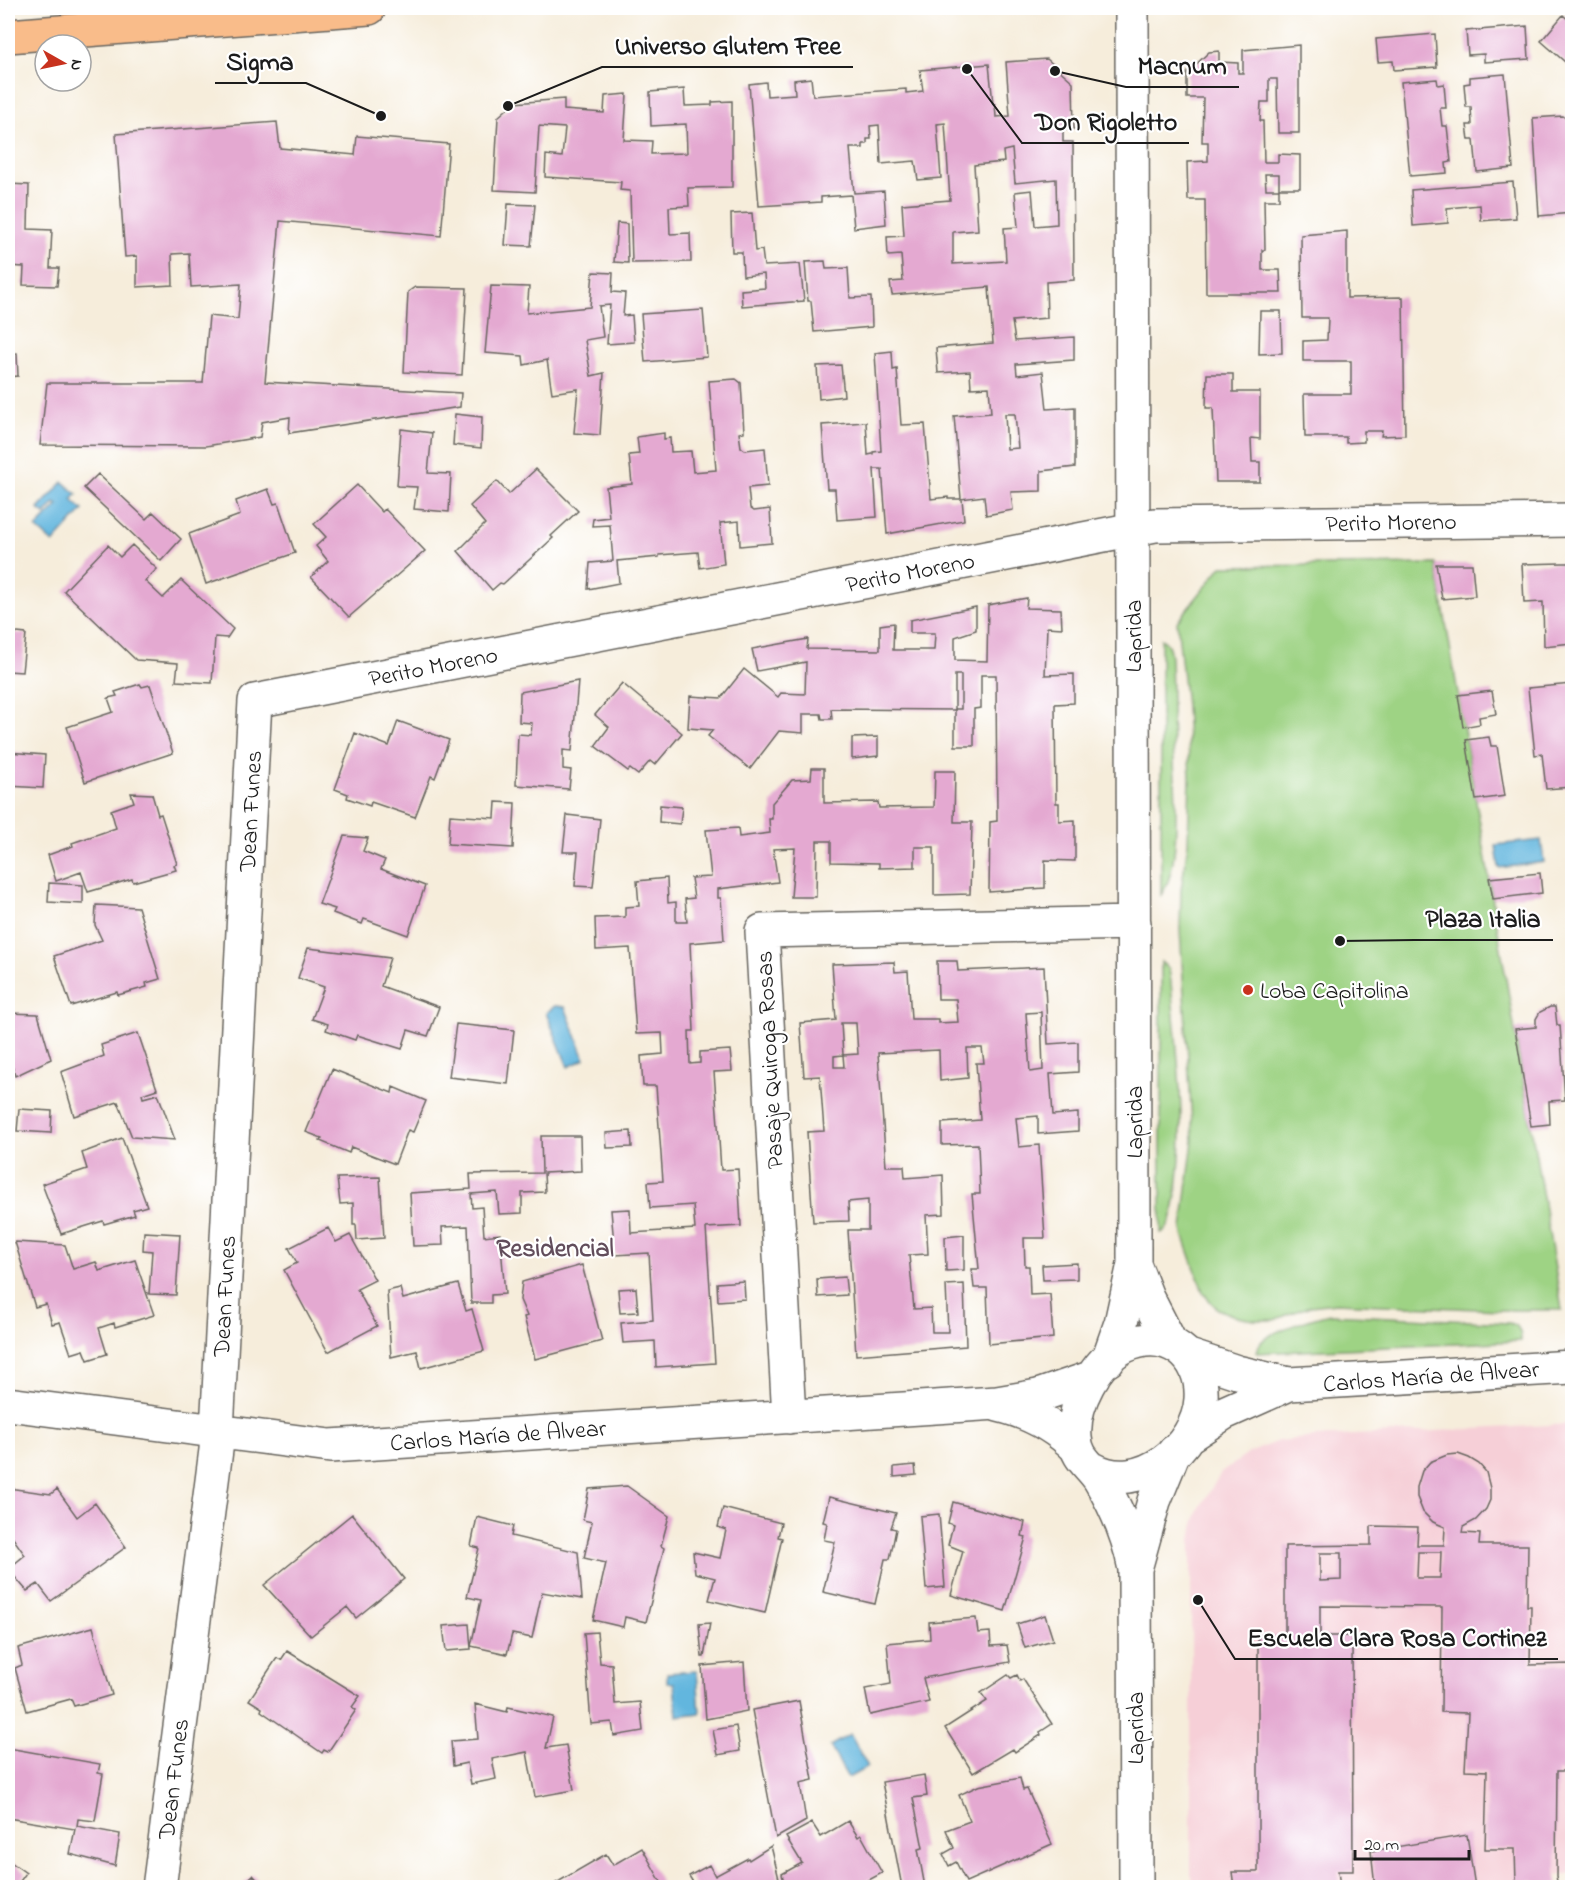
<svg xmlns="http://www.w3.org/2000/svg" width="1580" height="1895" font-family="'Indie Flower',sans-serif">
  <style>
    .built { fill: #f6cfd7 }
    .green { fill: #9ed384; stroke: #5d7850; stroke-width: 1.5 }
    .water { fill: #62b6de; stroke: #3f697d; stroke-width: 1.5 }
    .building { fill: #e4a9d1; fill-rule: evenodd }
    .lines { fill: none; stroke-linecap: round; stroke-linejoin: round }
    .minor-casing { stroke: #68655f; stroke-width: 36 }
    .major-casing { stroke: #68655f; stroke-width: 36 }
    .minor { stroke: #fff; stroke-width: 33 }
    .major { stroke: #f9bc8a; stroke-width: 33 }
    .poi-dot { fill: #c8321e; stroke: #fff; stroke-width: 2 }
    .labels { text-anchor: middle; stroke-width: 4.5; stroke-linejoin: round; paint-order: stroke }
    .street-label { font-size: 24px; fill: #1c1c1c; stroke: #fff }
    .poi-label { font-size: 24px; fill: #1c1c1c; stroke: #fff; text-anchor: start }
    .neighbourhood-label { font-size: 26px; font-weight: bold; fill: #624d5b; stroke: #fff }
    .leader { fill: none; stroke: #1c1c1c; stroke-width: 2 }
    .callout-dot { fill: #1c1c1c; stroke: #fff; stroke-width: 2 }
    .callout-label { font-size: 26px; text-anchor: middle; font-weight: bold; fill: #1c1c1c; stroke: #fff; stroke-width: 4.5; stroke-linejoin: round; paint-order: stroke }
  </style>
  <rect width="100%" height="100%" fill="#fff"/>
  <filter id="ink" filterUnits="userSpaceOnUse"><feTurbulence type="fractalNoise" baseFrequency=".0167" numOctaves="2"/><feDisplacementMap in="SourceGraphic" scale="12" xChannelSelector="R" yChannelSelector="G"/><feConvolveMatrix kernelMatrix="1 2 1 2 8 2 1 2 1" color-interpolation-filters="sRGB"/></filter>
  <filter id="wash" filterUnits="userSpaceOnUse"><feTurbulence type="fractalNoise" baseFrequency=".008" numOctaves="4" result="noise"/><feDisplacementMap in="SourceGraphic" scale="24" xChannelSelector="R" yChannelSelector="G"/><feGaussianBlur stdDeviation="1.35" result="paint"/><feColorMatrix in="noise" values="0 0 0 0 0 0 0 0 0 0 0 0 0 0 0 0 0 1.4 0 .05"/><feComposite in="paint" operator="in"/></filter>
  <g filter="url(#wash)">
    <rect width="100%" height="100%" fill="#f6eddb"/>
    <path class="built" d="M1572 1424V1873L1496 1888H1191V1540L1194 1524 1199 1509 1221 1473 1249 1453 1278 1441 1316 1437Z"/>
    <path class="green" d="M1436 564 1562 1310H1501L1336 1303 1310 1306 1274 1320H1254L1237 1317 1218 1309 1208 1299 1203 1292 1184 1237 1182 1229 1193 1140 1180 930 1181 890 1188 843 1190 777 1186 706 1177 622 1222 566Z
      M1161 639C1169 643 1170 649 1171 658 1172 687 1172 716 1173 745 1175 782 1183 866 1161 895Z
      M1161 962 1169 969 1171 982C1177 1055 1188 1128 1175 1200 1173 1211 1172 1228 1161 1233Z
      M1330 1314 1509 1323C1519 1326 1521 1330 1521 1341L1257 1353C1258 1350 1258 1346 1260 1344 1266 1332 1317 1317 1330 1314Z"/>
    <path class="water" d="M63 482 77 494 72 500 83 510 53 543 36 528 58 505 55 503 45 514 38 509Z
      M1541 840 1544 862 1499 868 1496 845Z
      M555 1006 565 1007 585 1059 568 1067 546 1013Z
      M697 1671 700 1713 677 1716 674 1683H667V1673Z
      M850 1734 868 1767 848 1778 830 1746Z"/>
    <g id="blocks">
      <path class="building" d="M1563 15 1572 23V68L1541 41Z
        M1527 26 1529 59 1484 62V54L1468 55 1466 31Z
        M1435 34 1437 67 1394 70 1393 61 1378 62 1376 39Z
        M1299 45V133H1278L1277 79H1269V102H1261L1260 121H1263L1264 162H1278V154L1300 155V188H1279V174H1265L1266 189H1279V200H1264L1265 250H1262V270H1280L1281 293H1206L1205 200H1188L1187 162 1208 161V142H1202L1203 98H1187V73L1209 52 1219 51V62L1238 63V73H1243V50Z
        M1047 59 1073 82 1074 129H1063V142H1073L1074 280 1046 282 1047 318 1012 321 1015 341 1074 337V360L1016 364 1017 375 1043 372 1047 409 1075 407V467L1041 471V491L1011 492 1013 510 986 515 984 496 961 499 954 416 991 413 989 387 971 388 970 371 938 373 936 348 993 343 989 287 892 295 890 282 903 281 901 255 888 256 887 237 904 236 902 204 950 200 945 123 937 124 941 178 918 180 915 161 881 164 879 125 870 126 871 139H867V144H863V148H850L854 193 884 191 886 224 854 228 851 195 821 197V202L759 206 749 84 766 82 767 96 795 94 794 80 811 78 813 96 906 89V93L923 91 920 70 989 64 993 104H995L996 117 1010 116 1006 62ZM1012 149 1015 183 1056 179 1057 224 1035 226 1032 190 1015 192 1018 227 1004 228 1006 261 953 264V232L978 230 974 165 1004 162 1003 151ZM1005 414H1015L1018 448 1007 449Z
        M1505 74 1513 168 1477 172 1474 140H1469L1467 125H1472L1471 107H1466L1464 84 1470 83V77Z
        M1437 79 1438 85 1444 84 1446 108H1440L1442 126H1447L1451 162 1446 163 1447 173 1410 176 1401 82Z
        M684 89 685 106 712 105V102L732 101V187L688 188 689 206 669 207 670 234 690 233 691 262 632 263 630 191 620 190 621 182 545 177 546 155 562 157 565 128 539 126 535 192 494 190 498 117 514 103 564 99V110L604 113 605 96 627 94 624 140 652 141 651 154 687 153 686 124 651 126 650 92Z
        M1563 116 1572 124V213L1539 216 1533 118Z
        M277 122 280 148 355 155 357 136 449 144 441 236 280 221 265 382 461 393 460 407 289 433 290 417 262 422 260 437 206 446 40 445 47 383H203L209 316 238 319 241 284 191 287 189 253 172 254 173 285 137 287V256L125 257 116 134Z
        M1513 182 1516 218 1481 221 1480 205 1447 208 1448 223 1413 226 1411 190Z
        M8 184 29 185 28 229 52 230 50 268H59L57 286 23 285 24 267 8 266Z
        M508 204 535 205 531 246 505 245Z
        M752 213 755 251 762 250 764 266 800 264 804 301 742 306 741 290 765 288 764 274 743 276 742 252H732L731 214Z
        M617 223 627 224 628 263 614 262Z
        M1347 231V298L1403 297 1405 435 1381 436 1382 431H1364V442L1346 443V437H1305L1304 394H1351V361H1303V341L1327 340 1328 318H1302L1301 235Z
        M825 261 826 269 848 268 850 298 871 297 872 327 814 332 811 301H808L805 262Z
        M593 272 613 273 612 292 625 293 623 316 632 315 634 342 607 344 610 305 599 306 603 337 585 340 591 376 604 373 600 435 574 433 578 389 552 393 547 360 524 365 523 356 485 353 491 286 529 287 527 313 590 307Z
        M415 287 467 288 462 375 404 372 408 292Z
        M703 310 707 357 645 362 641 314Z
        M1260 311H1281L1282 353 1259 354Z
        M892 351 893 370 897 369 901 425 925 424 931 499 948 497V499H962L964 520 887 534 882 469H874L877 517 837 520 835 489H827L822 425 866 422 868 455 873 454V452L881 451 875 353Z
        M17 353 18 376 8 377V354Z
        M841 365 844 396 819 399 817 366Z
        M1207 374H1233V392H1260V439L1251 438 1252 462H1260V482H1216L1213 408H1206Z
        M736 379 741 383 744 432 739 433 741 447 745 450 765 448 768 486 748 488 750 508 754 511 770 509 772 543 740 546 739 521 720 523 724 564 700 568 698 552 659 555V557L617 561 619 583 588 589 590 563 613 561 610 525 592 526 593 519 609 517 606 487 632 484 629 455 639 454 637 437 664 433V439L670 438 671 452 691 451 693 472 716 470 709 381Z
        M455 414 482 417 481 448 453 445Z
        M401 429 432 433 428 473 451 474 449 512 414 509 417 487 397 486Z
        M536 469 578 511 551 536 553 538 503 584 500 583 492 590 458 551 485 524 470 506 497 481 509 494Z
        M98 474 146 519 153 512 181 539 161 561 84 488Z
        M357 485 382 512 385 509 425 551 349 617 311 577 328 561 316 546 326 537 314 524Z
        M268 489 274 504 278 503 295 553 206 584 189 534 240 515 236 501Z
        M108 545 120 557 132 545 157 569 145 581 163 598 181 580 233 629 227 638 215 637 212 683 176 681 178 663 136 660 64 591Z
        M1562 563H1572V643L1544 646 1543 602 1524 603 1522 564Z
        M1436 564H1472L1475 596 1442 599Z
        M1027 598 1026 608 1061 609 1062 628 1047 627 1045 675 1074 674V703L1055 704 1056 803H1059V821L1075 820V861L1045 860V888L989 892 990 822 997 821 996 675H981V708L974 709V746H955V710L831 709 832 719H822L821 714H803V733L779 731 750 769 708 736 713 730 688 728 690 696 721 698 744 669 778 697 781 693 805 694 806 662 757 671 752 649 808 639 807 649 880 650V625L894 623 893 650H934L935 633H910V620L976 607V630L955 637V660L987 661 988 605ZM955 675H961V709H955Z
        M8 632 26 634 22 672 8 671Z
        M578 681 572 751 563 750V769L571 770 569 789 516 785 518 734 531 735 532 723 519 722 520 692Z
        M622 683 682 733 655 765 650 761 638 775 630 769 628 771 595 746 609 727 595 715Z
        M140 684 142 687 150 685 173 753 85 782 67 727 113 712 108 698 117 696 115 692Z
        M1572 684V787L1546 789 1542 754 1535 755 1528 688Z
        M1492 691 1496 714 1479 717 1480 724 1463 727 1458 695Z
        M398 721 449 740 435 778 431 776 415 817 371 802 370 806 347 798 348 794 335 789 355 733 389 746Z
        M878 737V756L852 759V738Z
        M1489 737 1491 746H1497L1505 796 1476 800 1466 740Z
        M8 752 45 755 43 788 8 786Z
        M812 768H824V803L878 802 879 808 934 807 935 771H955L954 822H972L970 894 934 895V847H915V867L879 868V863L831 862V841H817L816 897H791L795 848 773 849 778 882 718 889V898H721L724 940 690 943 694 1031H689L690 1064 700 1063V1052L730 1050 732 1071 714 1072 718 1125 721 1170 738 1169 741 1226 706 1228 715 1363 656 1367 655 1341 623 1343 621 1323 653 1320 649 1253 615 1255 611 1210 630 1209 631 1233 695 1229 693 1205 650 1208 648 1182 663 1181 656 1086H643L641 1056 663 1054 662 1033 636 1034 630 948 596 950 595 918 625 917V907L639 906 637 881 667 878 668 903 676 902V922H687L685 899 694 898 691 878 711 877 706 830 738 828 739 837 770 833 769 819H772V803L792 780 811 779Z
        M131 793 152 794 158 815 161 814 177 864 174 865 176 870 133 882 132 879 88 892 81 872 56 881 48 855 73 846 72 843 116 828 111 810 134 802Z
        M496 802 515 803 513 848 448 844 450 815 495 818Z
        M660 805 682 807 680 824 659 822Z
        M567 815 600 819 593 887 575 886 578 852H563Z
        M344 836 368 838 363 851 385 860 381 869 425 886 408 935 364 919 362 924 333 913 335 909 319 904Z
        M1540 873 1542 893 1493 899 1489 878Z
        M49 883 83 885V904L48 902Z
        M96 905 138 907 160 979 146 983 147 987 118 995 117 992 71 1006 54 956 102 940 95 925Z
        M308 948 390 958 381 986 439 1007 428 1036 408 1030 402 1049 357 1035 355 1040 326 1030 328 1024 312 1019 324 987 298 978Z
        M937 961H957L958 971 1044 967 1048 1044 1078 1042V1072L1050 1074 1053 1115 1078 1113V1131L1038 1134V1116L1016 1118 1019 1147 1039 1145 1045 1238H1024L1025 1266H1029L1030 1295 1050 1294 1053 1338 989 1344 987 1288H974L972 1269H979L972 1194H980L978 1144 942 1145V1123L980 1120 976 1063H984L982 1048H967L968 1078 940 1081 939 1050 878 1053 886 1166H904L905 1178 943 1175 944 1214 926 1215 928 1254 909 1255 914 1309 931 1308 932 1332H948L946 1285 964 1284 966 1346 856 1355 848 1230H868V1200L848 1202 849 1221 813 1222 807 1132 824 1131 820 1076 804 1077 800 1023 836 1020 832 964 894 962 895 972 908 971 911 1019H938V1023L958 1022 956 999H938ZM1041 1012 1043 1070 1030 1072 1026 1013ZM841 1023H856L858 1054 843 1055 844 1067H834V1056L843 1055Z
        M1550 1007H1555L1557 1025H1560L1565 1100 1549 1101 1550 1124 1531 1126 1515 1029 1536 1027V1019L1540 1012Z
        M8 1013 38 1014 51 1059 15 1076 8 1052Z
        M456 1024 514 1030 508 1084 449 1077Z
        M138 1033 157 1089 142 1094 143 1098 158 1094 175 1140 132 1137 118 1102 74 1116 61 1072 104 1056 101 1045Z
        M332 1069 392 1093 393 1087 426 1101 413 1132 408 1130 395 1164 351 1147 349 1153 320 1141 322 1138 306 1132Z
        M19 1109 52 1111 51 1133 17 1131Z
        M631 1131 632 1147 607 1148 606 1133Z
        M541 1136H580L581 1171 544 1173 545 1192 522 1193V1213L499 1214 497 1192 471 1194 472 1208 482 1207 484 1236 500 1234 505 1294 491 1295V1303H471L468 1226 442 1227 443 1245 413 1246 410 1193 471 1189 470 1174 542 1173Z
        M122 1138 147 1206 133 1210 135 1215 104 1224 103 1221 61 1234 42 1184 87 1169 82 1153Z
        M380 1177 384 1238 357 1240 356 1225H353V1203L340 1204 337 1178Z
        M328 1228 336 1242 350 1235 375 1280 357 1289 377 1326 328 1352 284 1270 297 1263 289 1248Z
        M144 1232 180 1234 176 1295 149 1294 152 1251 143 1250Z
        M964 1235V1270L946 1271 945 1237Z
        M15 1242 65 1245 73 1269 96 1262 99 1271 135 1260 154 1315 115 1327 114 1323 99 1328 107 1354 88 1360 84 1350 71 1354 60 1322 52 1324 46 1304 35 1307Z
        M1077 1263V1279L1043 1280 1042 1265Z
        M582 1265 602 1341 535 1359 524 1317 527 1316 520 1300 522 1282Z
        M845 1277 847 1295 818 1297 817 1279Z
        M744 1281 745 1299 718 1301 717 1283Z
        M458 1284 466 1311 472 1309 484 1351 421 1368 417 1351 391 1357 387 1291 400 1288 403 1299Z
        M636 1288 638 1312 620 1313 618 1289Z
        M1458 1454 1469 1458 1479 1464 1486 1472 1490 1488V1500L1486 1509 1476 1520 1463 1527 1462 1533 1480 1534 1479 1545H1528L1527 1606H1531L1530 1665 1572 1664V1771H1557L1556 1876 1558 1887H1535L1534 1881 1516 1884 1517 1887H1503L1516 1884 1515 1849H1485L1487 1771 1465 1770 1468 1713 1441 1712 1442 1607 1320 1606V1636H1352L1353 1871H1338L1340 1887H1234L1232 1872H1258V1636H1285V1546L1371 1545V1526L1418 1527 1417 1545H1444L1445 1527 1433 1522 1423 1512 1417 1497V1487L1422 1471 1430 1462 1447 1455ZM1418 1552H1441L1440 1578H1417ZM1320 1553H1341V1580L1320 1581Z
        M915 1465 916 1475 894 1477V1467Z
        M627 1486 669 1516 661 1546 664 1548 646 1622 625 1617 623 1627 593 1620 606 1563 584 1558 592 1522 583 1520 589 1489Z
        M8 1488 51 1494 57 1489 77 1517 95 1503 126 1547 51 1601 38 1584 27 1591 8 1569 25 1555 8 1531Z
        M829 1497 896 1513 891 1528 896 1529 890 1559H885L875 1604 823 1592 835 1542 824 1540 827 1523 823 1522Z
        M953 1502 1025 1522 1022 1536 1026 1537 1005 1611 951 1595 963 1551 948 1545 953 1525 948 1523Z
        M723 1508 781 1523 778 1537 782 1538 765 1613 709 1600 715 1578 695 1573 693 1552 720 1558 726 1530 718 1527Z
        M352 1514 404 1579 356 1618 347 1607 311 1636 264 1585Z
        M939 1514 945 1587 926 1589 920 1516Z
        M477 1517 513 1526 511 1536 578 1552 582 1599 542 1592 532 1638 512 1634 507 1654 471 1646 481 1600 467 1597 479 1548 471 1546Z
        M1045 1615 1053 1640 1025 1648 1017 1624Z
        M976 1618 978 1633 990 1632 991 1646 1007 1645 1010 1662 923 1678 929 1702 870 1715 865 1689 891 1684 887 1643 930 1639 929 1622Z
        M710 1623 704 1657H702L699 1624Z
        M469 1624 471 1649 446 1651 443 1626Z
        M93 1627 112 1695 74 1706 71 1699 27 1711 15 1668 22 1665 18 1648Z
        M597 1632 600 1663 612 1664 615 1704 640 1702 643 1731 614 1736 612 1722 591 1724 584 1633Z
        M287 1651 360 1696 352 1707 356 1710 328 1752 324 1750 322 1753 261 1711 262 1708 249 1700 277 1658 281 1660Z
        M744 1662 747 1711 706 1719 702 1666Z
        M1008 1675 1011 1678 1017 1675 1020 1681 1023 1679 1052 1724 1040 1732 1041 1735 1015 1752 1013 1749 973 1773 945 1728 987 1701 981 1693Z
        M799 1701 813 1780 800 1783 806 1821 776 1838 752 1710Z
        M475 1704 507 1712 508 1707 553 1717 546 1748 566 1745 574 1790 535 1797 527 1752 492 1759 496 1779 471 1784 467 1763 453 1766 451 1741 478 1739Z
        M736 1726 740 1751 718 1755 713 1730Z
        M8 1748 100 1764 98 1773 103 1774 95 1821 78 1819 77 1826 120 1834 115 1866 70 1854 75 1829 8 1818Z
        M924 1775 927 1796 913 1798 923 1848 918 1849 925 1887H902L882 1782Z
        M1020 1778 1023 1790 1027 1789 1052 1844 966 1882 956 1862 949 1866 943 1854 954 1848 946 1830 970 1821 959 1795 978 1786Z
        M848 1821 858 1837 861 1835 882 1873 856 1887H785L782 1874 802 1863 786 1837 812 1823 821 1837Z
        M1467 1835 1475 1887H1375L1371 1851Z
        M771 1846 780 1883 773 1887H696L689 1876 709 1865 715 1876 748 1858 749 1860Z
        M642 1848 661 1882 653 1887H559L556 1883 606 1854 613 1865Z
        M8 1860 26 1873 18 1884 23 1887H8Z
        M253 1875 264 1887H240Z"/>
    </g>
  </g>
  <g filter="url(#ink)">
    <use href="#blocks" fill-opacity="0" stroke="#68655f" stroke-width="1.5"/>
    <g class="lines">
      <g class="minor-casing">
        <path id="minor" d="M1134 1264 1147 1297 1171 1344
          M1189 1356 1237 1372 1289 1384 1572 1367
          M1108 1360 1121 1323 1134 1264 1132 8
          M8 1404 330 1446 997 1403 1038 1396 1093 1377
          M998 1405C1028 1412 1055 1426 1077 1448
          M789 1417 762 931 1134 923
          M1189 1436 1224 1413 1289 1384
          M1093 1469C1140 1495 1198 1447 1201 1399 1204 1355 1166 1327 1125 1346 1095 1361 1072 1405 1075 1438 1077 1460 1090 1464 1100 1480 1116 1507 1129 1538 1135 1569
          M159 1888 216 1450 255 701 1155 525 1572 520
          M1136 1888 1135 1569 1154 1501 1174 1452"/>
      </g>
      <g class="major-casing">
        <path id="major" d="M8 36 369 8"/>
      </g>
      <use href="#minor" class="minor"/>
      <use href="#major" class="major"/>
    </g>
  </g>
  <circle class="poi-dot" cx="1248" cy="990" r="6"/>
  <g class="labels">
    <g class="street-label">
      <text transform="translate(1391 522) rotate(-1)" y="8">Perito Moreno</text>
      <text transform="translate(910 572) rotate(-11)" y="8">Perito Moreno</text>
      <text transform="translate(1133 636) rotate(-90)" y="8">Laprida</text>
      <text transform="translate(433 666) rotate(-11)" y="8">Perito Moreno</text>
      <text transform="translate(250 811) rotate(-87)" y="8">Dean Funes</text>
      <text transform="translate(769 1060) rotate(-93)" y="8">Pasaje Quiroga Rosas</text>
      <text transform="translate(1134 1122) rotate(-90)" y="8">Laprida</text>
      <text transform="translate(224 1296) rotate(-87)" y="8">Dean Funes</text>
      <text transform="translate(1431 1376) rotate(-4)" y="8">Carlos María de Alvear</text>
      <text transform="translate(498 1435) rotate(-4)" y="8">Carlos María de Alvear</text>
      <text transform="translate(1135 1728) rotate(-90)" y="8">Laprida</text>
      <text transform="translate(173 1779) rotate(-83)" y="8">Dean Funes</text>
    </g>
    <g class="poi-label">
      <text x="1260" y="998">Loba Capitolina</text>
    </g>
    <g class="neighbourhood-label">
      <text x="555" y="1256">Residencial</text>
    </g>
  </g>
  <path class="leader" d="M508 106L602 67H853M381 116L306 83H215M1055 71L1126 87H1239M967 69L1022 143H1189M1340 941L1414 940H1553M1198 1600L1235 1659H1558"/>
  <g class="callout-dot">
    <circle cx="508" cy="106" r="6"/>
    <circle cx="381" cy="116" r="6"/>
    <circle cx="1055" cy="71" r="6"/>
    <circle cx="967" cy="69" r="6"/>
    <circle cx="1340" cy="941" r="6"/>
    <circle cx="1198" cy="1600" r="6"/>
  </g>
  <g class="callout-label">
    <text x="728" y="54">Universo Glutem Free</text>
    <text x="260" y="70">Sigma</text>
    <text x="1182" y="74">Macnum</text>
    <text x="1106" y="130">Don Rigoletto</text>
    <text x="1483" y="927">Plaza Italia</text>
    <text x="1397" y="1646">Escuela Clara Rosa Cortinez</text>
  </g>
  <rect width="1580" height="1895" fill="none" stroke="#fff" stroke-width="30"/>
  <g transform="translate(63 63) rotate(99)"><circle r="28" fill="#ffffff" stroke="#a4a4a4" stroke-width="1.5"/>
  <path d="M0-4.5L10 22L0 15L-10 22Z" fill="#c8321e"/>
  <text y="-9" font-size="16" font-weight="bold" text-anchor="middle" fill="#1c1c1c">N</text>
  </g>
  <path d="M1355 1850v9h114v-9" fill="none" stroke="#1c1c1c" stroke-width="3"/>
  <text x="1364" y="1850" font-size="18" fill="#1c1c1c" stroke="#ffffff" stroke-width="4.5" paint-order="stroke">20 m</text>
</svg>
